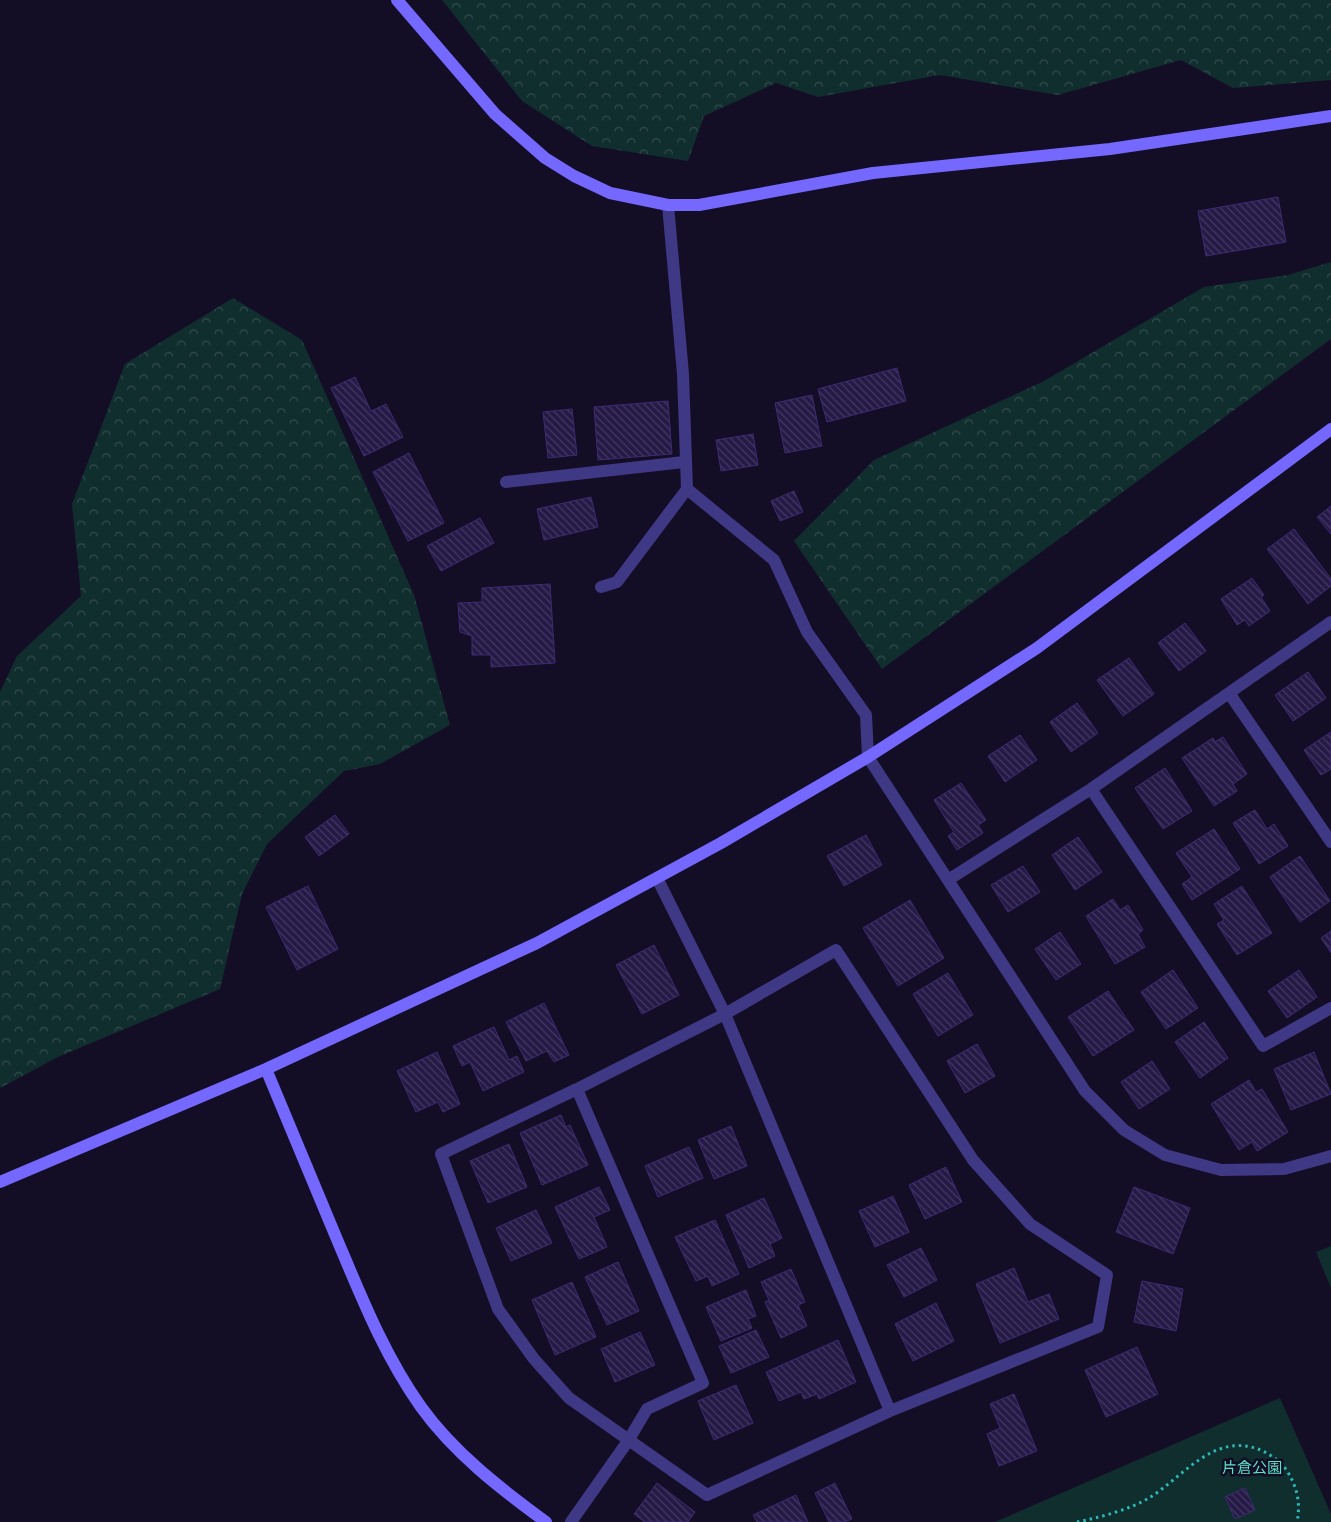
<svg xmlns="http://www.w3.org/2000/svg" width="1331" height="1522" font-family="'PT Sans','Noto Sans JP',sans-serif">
  <style>
    .green { fill: #112e2f }
    .forest { fill: url(#forest-crowns) }
    .building { fill: url(#building-back-hatch); stroke: #3d2b73 }
    .lines { fill: none; stroke-linecap: round; stroke-linejoin: round }
    .path { stroke: #2cb9b7; stroke-width: 3; stroke-dasharray: 2.5 4; stroke-linecap: butt }
    .street { stroke: #3e3885; stroke-width: 12 }
    .secondary { stroke: #7468ff; stroke-width: 12 }
    .labels { text-anchor: middle; stroke-width: 5; stroke-linejoin: round; paint-order: stroke }
    .park-label { font-size: 15px; fill: #5ae2c7; stroke: #130e25 }
  </style>
  <defs>
    <pattern id="forest-crowns" width="20" height="18" patternUnits="userSpaceOnUse" patternTransform="scale(1.25)"><rect width="20" height="18" fill="#112e2f"/><path d="M2 6a3 3 0 1 1 6 0M12 15a3 3 0 1 1 6 0" fill="none" stroke="#334b4e"/></pattern>
    <pattern id="building-back-hatch" width="6" height="6" patternUnits="userSpaceOnUse" patternTransform="scale(1.25)"><rect width="6" height="6" fill="#251946"/><path d="M-1 5l2 2M0 0l6 6M5-1l2 2" fill="none" stroke="#443962"/></pattern>
  </defs>
  <rect width="100%" height="100%" fill="#130e25"/>
  <path class="green" d="M1331 1246V1288L1316 1252Z
    M1280 1398 1331 1514V1522H995Z"/>
  <path class="forest" d="M442 0H1331V80L1233 88 1181 60 1058 95 940 75 818 97 776 83 704 116 688 161 592 146 522 101Z
    M1331 262V339L882 669 794 541 874 460 1044 381 1204 287 1288 275Z
    M233 298 302 340 414 595 450 725 380 764 344 771 267 844 242 894 220 989 58 1057 0 1088V692L17 656 81 596 72 504 125 364Z"/>
  <path class="building" d="M1278 197 1286 242 1206 256 1198 211Z
    M897 368 906 401 827 422 818 389Z
    M355 377 371 411 386 404 403 437 364 456 331 388Z
    M812 395 822 446 785 453 775 403Z
    M668 401 672 454 598 460 594 407Z
    M572 409 577 455 548 458 543 412Z
    M753 434 758 465 721 471 716 440Z
    M409 453 444 523 408 541 373 472Z
    M794 491 803 512 780 521 771 501Z
    M591 497 598 527 544 540 537 509Z
    M1331 506V534L1317 517Z
    M480 518 494 543 441 571 427 546Z
    M1294 529 1331 579V586L1308 604 1267 549Z
    M1252 578 1264 595 1261 597 1270 611 1249 626 1245 620 1237 625 1221 599Z
    M550 584 555 663 491 667V655H472V636L460 632 458 603 482 602V588Z
    M1185 623 1206 651 1179 671 1158 643Z
    M1129 658 1154 694 1123 716 1097 680Z
    M1308 672 1326 698 1293 721 1275 695Z
    M1077 703 1098 733 1071 752 1050 722Z
    M1331 732V769L1321 775 1304 750Z
    M1020 735 1037 760 1005 782 988 756Z
    M1223 737 1247 774 1233 784 1237 791 1214 806 1182 758 1213 738 1215 742Z
    M1165 768 1192 811 1163 829 1135 788Z
    M961 783 986 820 978 825 983 833 957 850 948 836 954 832 934 800Z
    M1255 810 1267 829 1274 824 1288 846 1259 864 1233 823Z
    M335 815 349 834 319 856 305 837Z
    M1214 829 1240 869 1192 900 1182 884 1192 877 1176 853Z
    M866 835 882 865 844 886 827 856Z
    M1078 837 1102 872 1075 890 1052 855Z
    M1300 856 1330 901 1300 922 1270 877Z
    M1023 866 1040 892 1008 912 991 885Z
    M308 886 338 949 297 970 266 907Z
    M1242 886 1272 933 1237 955 1217 924 1224 920 1214 904Z
    M1113 899 1120 910 1128 905 1143 930 1138 934 1145 947 1115 964 1086 916Z
    M910 900 944 958 898 986 863 928Z
    M1331 931V953L1321 938Z
    M1060 932 1081 964 1056 980 1035 949Z
    M654 945 679 995 642 1014 616 965Z
    M1173 970 1198 1008 1166 1029 1141 992Z
    M1299 970 1317 997 1287 1018 1268 991Z
    M948 973 973 1015 938 1036 913 994Z
    M1108 991 1134 1030 1093 1056 1068 1017Z
    M544 1003 569 1055 554 1062 547 1051 526 1061 506 1022Z
    M1204 1022 1228 1058 1200 1078 1175 1042Z
    M494 1027 509 1060 517 1056 524 1072 483 1091 470 1062 462 1066 453 1046Z
    M977 1044 995 1076 965 1093 947 1061Z
    M437 1052 460 1104 443 1112 438 1102 416 1112 397 1071Z
    M1314 1052 1331 1094 1291 1110 1274 1069Z
    M1152 1061 1170 1089 1139 1109 1121 1082Z
    M1249 1080 1256 1092 1262 1089 1288 1132 1257 1151 1252 1142 1239 1150 1211 1104Z
    M561 1115 566 1127 570 1125 588 1165 542 1185 520 1133Z
    M731 1126 747 1166 714 1179 698 1140Z
    M509 1144 527 1187 488 1203 470 1161Z
    M689 1147 703 1178 658 1197 645 1166Z
    M946 1167 962 1202 925 1219 909 1185Z
    M599 1187 610 1210 594 1217 607 1247 579 1259 555 1207Z
    M1134 1187 1190 1208 1173 1254 1116 1232Z
    M893 1196 909 1232 875 1247 859 1211Z
    M764 1198 782 1238 770 1244 775 1256 749 1268 726 1215Z
    M536 1210 552 1243 511 1261 496 1228Z
    M715 1220 739 1274 712 1286 708 1276 696 1281 675 1237Z
    M921 1248 937 1280 904 1297 887 1265Z
    M618 1262 639 1311 607 1325 585 1277Z
    M1014 1268 1028 1302 1049 1294 1059 1319 1000 1343 976 1284Z
    M791 1269 805 1302 798 1305 807 1326 781 1338 765 1302 769 1300 761 1282Z
    M1142 1281 1183 1289 1176 1331 1134 1322Z
    M572 1282 596 1337 555 1355 532 1300Z
    M746 1290 756 1316 748 1319 752 1328 721 1341 706 1307Z
    M936 1303 954 1341 913 1361 895 1324Z
    M756 1330 769 1357 731 1373 719 1346Z
    M640 1332 655 1365 615 1382 601 1349Z
    M838 1340 856 1382 819 1399 817 1394 804 1399 801 1392 779 1401 766 1372Z
    M1137 1347 1158 1394 1106 1417 1085 1370Z
    M736 1385 753 1423 714 1440 698 1401Z
    M1014 1394 1037 1451 999 1466 987 1434 1000 1428 990 1404Z
    M657 1483 695 1512 688 1522H645L634 1514Z
    M835 1483 852 1519 844 1522H829L815 1493Z
    M1245 1488 1255 1510 1235 1519 1225 1497Z
    M796 1495 808 1522H757L753 1515Z"/>
  <g class="lines">
    <path class="path" d="M1077 1522C1098 1518 1131 1509 1149 1498 1183 1477 1213 1433 1258 1449 1268 1453 1278 1459 1285 1468 1297 1485 1301 1503 1297 1522"/>
    <path class="street" d="M668 205 683 374 687 489 774 560 807 632 866 715 868 757 1085 1091 1124 1130 1165 1155 1221 1170 1284 1169 1331 1156
      M506 482 684 462
      M601 587 617 582 687 489
      M1229 693 1331 842
      M1091 789 1263 1046 1331 1008
      M657 878 725 1014 890 1411
      M948 880 1091 789 1331 622
      M836 950 973 1160 1030 1224 1107 1275 1098 1327 890 1411 707 1495 569 1398 534 1359 498 1309 441 1154 577 1089 725 1014Z
      M571 1522 628 1441 647 1409 703 1383 577 1089"/>
    <path class="secondary" d="M397 0 495 114 545 158 574 176 610 193 668 205H699L873 173 1110 149 1331 116
      M266 1069C289 1125 313 1181 336 1237 361 1296 384 1355 421 1407 454 1453 501 1489 546 1522
      M0 1182 266 1069 537 943 721 843 868 757 1037 648 1331 429"/>
  </g>
  <g class="labels">
    <g class="park-label">
      <text x="1252" y="1473">片倉公園</text>
    </g>
  </g>
</svg>
